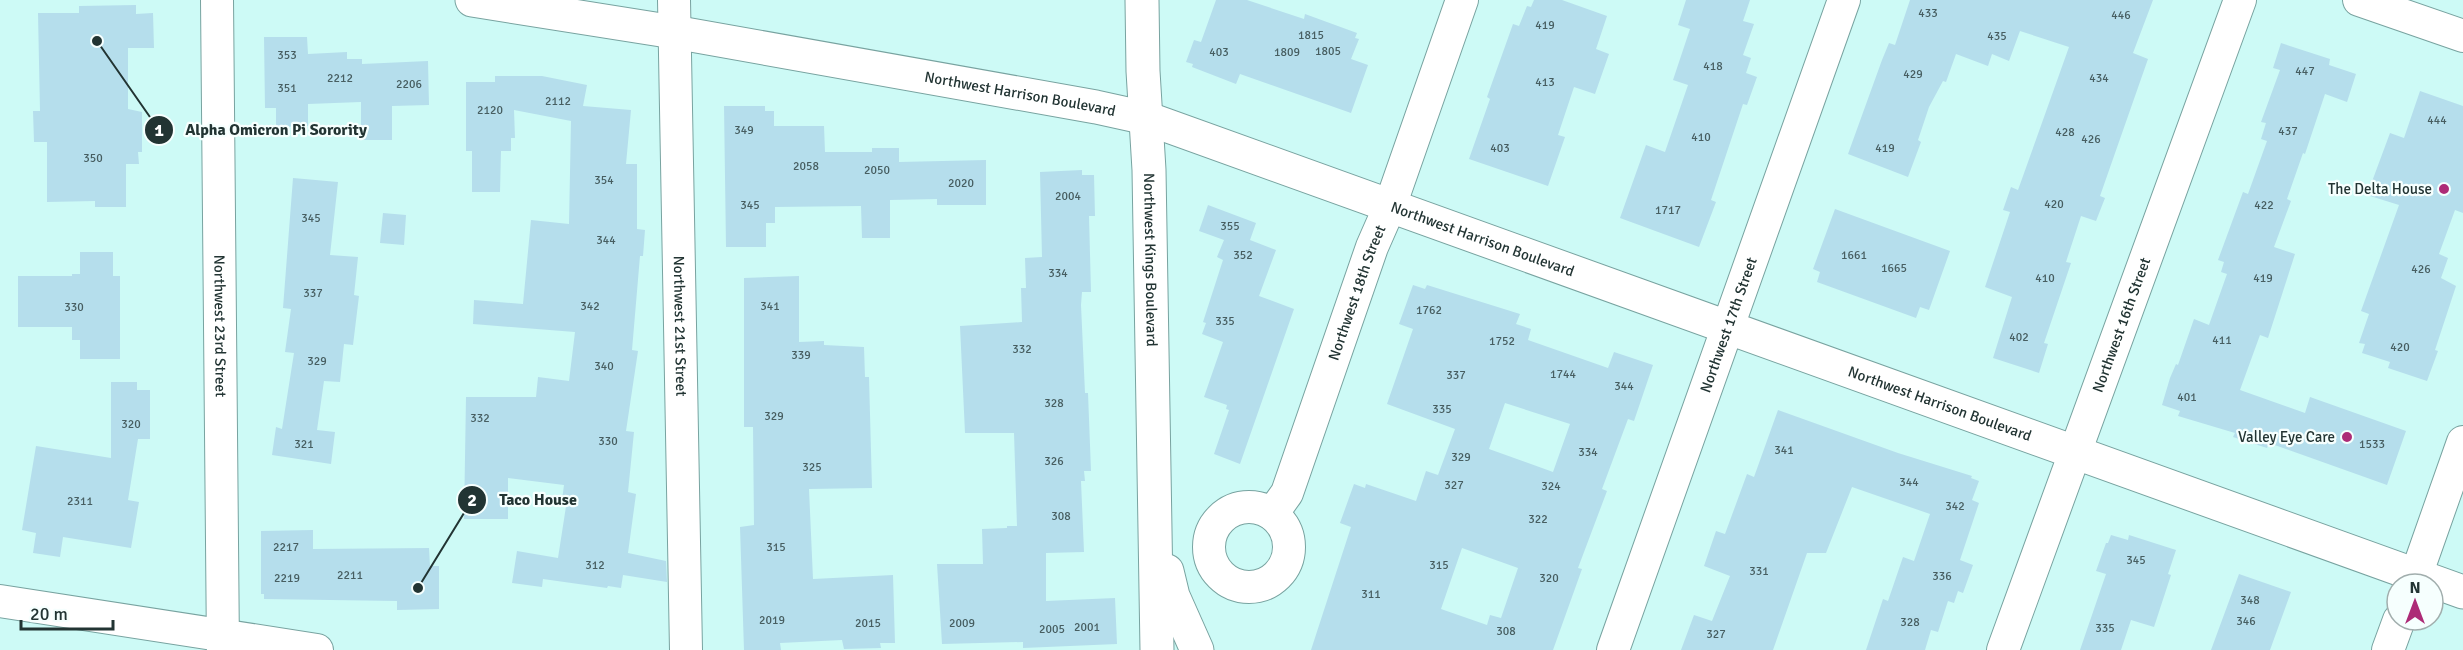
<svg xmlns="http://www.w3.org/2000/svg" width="2463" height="650" font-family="Signika,sans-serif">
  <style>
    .building { fill: #b5deec; fill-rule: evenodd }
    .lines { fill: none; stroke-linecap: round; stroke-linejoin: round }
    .street-casing { stroke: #78a3a0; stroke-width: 34 }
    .secondary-casing { stroke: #78a3a0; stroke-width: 35 }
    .street { stroke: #fff; stroke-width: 32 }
    .secondary { stroke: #fff; stroke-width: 33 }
    .poi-dot { fill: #ad2b77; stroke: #f6fffe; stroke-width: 2 }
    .labels { text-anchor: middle; stroke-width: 4.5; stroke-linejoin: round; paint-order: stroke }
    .number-label { font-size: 12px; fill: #475e61 }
    .street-label { font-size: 15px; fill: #223433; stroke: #f6fffe }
    .poi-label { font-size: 15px; fill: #223433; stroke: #f6fffe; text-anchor: end }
    .leader { fill: none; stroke: #223433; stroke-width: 2 }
    .callout-dot { fill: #223433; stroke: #f6fffe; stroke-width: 2 }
    .mark-label { font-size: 18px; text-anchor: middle; font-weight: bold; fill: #fff }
    .callout-label { font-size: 16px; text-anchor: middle; font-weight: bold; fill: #223433; stroke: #f6fffe; stroke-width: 4.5; stroke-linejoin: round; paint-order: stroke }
  </style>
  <rect width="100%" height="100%" fill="#cdfaf6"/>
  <path class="building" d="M1216 0H1247L1304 19 1305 14 1357 33 1355 38 1359 39 1351 59 1368 65 1351 113 1240 74 1236 84 1192 67 1193 64 1186 62 1194 40 1201 42Z
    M1534 0H1562L1607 16 1596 49 1609 54 1595 94 1574 87 1558 135 1565 137 1548 186 1469 159 1490 99 1487 97 1513 24 1519 26 1527 6 1531 7Z
    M1686 0H1750L1743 21 1754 24 1743 55 1751 58 1746 73 1757 77 1747 105 1743 104 1711 200 1716 202 1699 247 1620 218 1646 145 1665 152 1688 85 1673 80 1690 29 1678 25Z
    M1910 0H2153L2133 53 2148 59 2100 196 2105 198 2096 221 2081 216 2066 262 2071 263 2044 343 2048 344 2039 373 1993 358 2012 297 1985 287 2010 212 2003 210 2011 187 2018 190 2069 47 2020 31 2009 61 1992 54 1988 66 1956 54 1946 82 1943 81 1929 107 1918 140 1921 142 1908 177 1848 154 1882 60 1889 43 1895 45Z
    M136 5V14L153 13 154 48H128V109L142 112V152H138L139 164H126V207H95V201L47 202V142H34L33 111H40L38 13H79V6Z
    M264 37H307L308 54 347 52V59H362V64L428 61 429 105 392 106V140H361V102L308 104V126L276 127V108H265Z
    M2281 43 2330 59 2329 65 2356 74 2347 102 2325 94 2305 154 2303 153 2287 199 2291 201 2274 247 2295 254 2268 338 2260 335 2240 390 2305 413 2310 397 2406 431 2387 485 2269 443 2267 448 2233 437 2235 433 2178 416 2180 411 2162 405 2170 378 2176 364 2178 365 2194 319 2209 325 2227 274 2221 272 2224 262 2218 260 2243 192 2248 194 2267 141 2261 139 2266 123 2261 122 2280 70 2273 68Z
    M495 76H542L587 85 583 106 631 110 626 164H637V229L645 230 643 256H640L632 350 638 351 626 431 634 432 628 492 636 494 628 553 666 561 667 582 623 575 621 588 608 586 607 588 543 579 542 587 512 583 517 551 558 558 567 500H562L564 485 508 478V519H464L466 397H536L538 377 569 381 575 332 473 324 474 300 523 304 531 220 569 224 571 121 514 110 515 138H511V151H501L500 192H472V151H466V82H495Z
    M2420 91 2463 106V213L2455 210 2439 254 2448 258 2441 278 2456 286 2435 350 2438 351 2427 381 2388 368 2390 362 2362 353 2365 344 2359 343 2369 314 2361 311 2399 205 2367 195 2390 133 2404 138Z
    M724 106H765V111H774V126H824L825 152H872V148H899V162L986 160V205H937V199L890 200V238H862L861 206 775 207V223H766V247H726Z
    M1082 170V175H1094L1095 216H1089L1091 292H1082L1081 305 1085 393H1088L1091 471H1084L1085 481H1081L1084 552 1046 553V601L1115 598 1117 644 1023 648V642L942 644 937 564H983L982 529 1007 528V526H1017L1014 433H965L960 326 1022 322 1021 288H1026L1025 258 1042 257 1040 172Z
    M293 178 338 182 330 255 358 257 354 295 359 296 353 345 344 344 340 382 324 381 317 430 335 432 331 464 272 455 276 427 282 429 294 353 285 352 291 309 283 308Z
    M1208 205 1256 223 1250 240 1276 250 1259 296 1294 309 1240 464 1214 454 1229 410 1226 409 1227 405 1204 397 1223 342 1202 334 1206 323 1203 322 1223 260 1217 257 1224 240 1199 231Z
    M1835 209 1950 251 1929 310 1920 307 1916 318 1817 282 1820 272 1813 269Z
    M383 213 406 215 404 245 380 243Z
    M80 252H113V276H120V359H80V340H72V327H18V276H72V274H80Z
    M799 276V342L824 341V345L864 347 865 377H869L872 488 809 489 813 579 893 575 895 643H880L881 648 844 649 842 640 780 643 781 650H744L740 527 754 525 753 427H744V278Z
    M1413 285 1425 289 1427 285 1520 314 1516 324 1531 329 1528 340 1608 368 1614 352 1653 365 1634 421 1628 419 1602 489 1607 491 1578 568 1582 569 1553 650H1311L1351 527 1340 523 1354 484 1365 488 1366 484 1416 501 1426 471 1438 475 1455 429 1387 404 1413 329 1399 324ZM1505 403 1570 424 1553 472 1489 449ZM1462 548 1518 568 1501 618 1490 615 1487 625 1441 609Z
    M111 382H137V390H150V439H138L128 500 139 502 131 548 63 537 60 557 33 553 36 533 22 530 36 446 111 458Z
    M1778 410 1898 453 1972 476 1971 478 1979 481 1972 500 1979 503 1960 560 1973 565 1963 593 1958 591 1954 603 1948 601 1938 632 1931 630 1925 650H1866L1883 599 1888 601 1903 557 1914 561 1930 514 1852 487 1826 553H1807L1773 650H1681L1694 615 1712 621 1730 576 1704 566 1716 531 1725 534 1747 474 1754 477Z
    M313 530V549L429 548 430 566H439V609L397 610V601L264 599V594H261V531Z
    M2111 535 2128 540 2129 535 2176 550 2168 574 2171 575 2154 627 2131 620 2121 650H2080L2106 574 2096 571 2106 543H2108Z
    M2239 574 2291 592 2270 650H2211Z"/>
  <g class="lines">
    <g class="street-casing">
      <g id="street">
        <path id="s1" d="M217 0 223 650"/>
        <path id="s2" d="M674 0 686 650"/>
        <path d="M2359 0 2463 36"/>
        <circle cx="1249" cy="547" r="40"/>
        <path id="s3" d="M1272 514 1287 493 1372 247 1390 206 1462 0"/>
        <path d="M2413 584 2463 442"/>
        <path d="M0 601 317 650"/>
        <path id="s4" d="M1613 650 1844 0"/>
        <path id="s5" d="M2003 650 2240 0"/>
        <path d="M2388 650 2399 620"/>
      </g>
    </g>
    <g class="secondary-casing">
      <g id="secondary">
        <path id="s6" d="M472 0 674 32 1096 107 1146 118 2463 592"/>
        <path id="s7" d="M1142 0 1143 71 1149 170 1157 650"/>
        <path d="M1167 571 1173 596 1197 650"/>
      </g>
    </g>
    <use href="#street" class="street"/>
    <use href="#secondary" class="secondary"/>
  </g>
  <g class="poi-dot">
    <circle cx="2444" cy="189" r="6"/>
    <circle cx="2347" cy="437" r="6"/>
  </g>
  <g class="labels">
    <g class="number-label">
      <text x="1928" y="17">433</text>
      <text x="2121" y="19">446</text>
      <text x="1545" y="29">419</text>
      <text x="1311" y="39">1815</text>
      <text x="1997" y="40">435</text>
      <text x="1328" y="55">1805</text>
      <text x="1219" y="56">403</text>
      <text x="1287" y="56">1809</text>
      <text x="287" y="59">353</text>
      <text x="1713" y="70">418</text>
      <text x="2305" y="75">447</text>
      <text x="1913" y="78">429</text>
      <text x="340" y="82">2212</text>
      <text x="2099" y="82">434</text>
      <text x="1545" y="86">413</text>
      <text x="409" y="88">2206</text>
      <text x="287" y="92">351</text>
      <text x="558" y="105">2112</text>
      <text x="490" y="114">2120</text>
      <text x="2437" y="124">444</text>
      <text x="744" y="134">349</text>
      <text x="2288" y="135">437</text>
      <text x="2065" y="136">428</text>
      <text x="1701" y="141">410</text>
      <text x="2091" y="143">426</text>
      <text x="1500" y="152">403</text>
      <text x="1885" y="152">419</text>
      <text x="93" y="162">350</text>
      <text x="806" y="170">2058</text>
      <text x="877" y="174">2050</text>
      <text x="604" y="184">354</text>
      <text x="961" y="187">2020</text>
      <text x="1068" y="200">2004</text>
      <text x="2054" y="208">420</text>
      <text x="750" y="209">345</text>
      <text x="2264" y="209">422</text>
      <text x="1668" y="214">1717</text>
      <text x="311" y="222">345</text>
      <text x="1230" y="230">355</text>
      <text x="606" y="244">344</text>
      <text x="1243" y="259">352</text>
      <text x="1854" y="259">1661</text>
      <text x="1894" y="272">1665</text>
      <text x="2421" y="273">426</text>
      <text x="1058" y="277">334</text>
      <text x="2045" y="282">410</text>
      <text x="2263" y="282">419</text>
      <text x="313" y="297">337</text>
      <text x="590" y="310">342</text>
      <text x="770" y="310">341</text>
      <text x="74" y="311">330</text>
      <text x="1429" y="314">1762</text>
      <text x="1225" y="325">335</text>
      <text x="2019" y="341">402</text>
      <text x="2222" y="344">411</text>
      <text x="1502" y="345">1752</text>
      <text x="2400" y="351">420</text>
      <text x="1022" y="353">332</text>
      <text x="801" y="359">339</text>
      <text x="317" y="365">329</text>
      <text x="604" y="370">340</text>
      <text x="1563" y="378">1744</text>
      <text x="1456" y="379">337</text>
      <text x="1624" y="390">344</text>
      <text x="2187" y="401">401</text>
      <text x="1054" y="407">328</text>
      <text x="1442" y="413">335</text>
      <text x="774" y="420">329</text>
      <text x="480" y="422">332</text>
      <text x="131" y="428">320</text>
      <text x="608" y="445">330</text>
      <text x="304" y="448">321</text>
      <text x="2372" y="448">1533</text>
      <text x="1784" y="454">341</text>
      <text x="1588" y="456">334</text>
      <text x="1461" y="461">329</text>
      <text x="1054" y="465">326</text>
      <text x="812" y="471">325</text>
      <text x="1909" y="486">344</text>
      <text x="1454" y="489">327</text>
      <text x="1551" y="490">324</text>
      <text x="80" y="505">2311</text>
      <text x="1955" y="510">342</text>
      <text x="1061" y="520">308</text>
      <text x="1538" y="523">322</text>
      <text x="286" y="551">2217</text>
      <text x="776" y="551">315</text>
      <text x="2136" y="564">345</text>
      <text x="595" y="569">312</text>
      <text x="1439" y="569">315</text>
      <text x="1759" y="575">331</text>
      <text x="350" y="579">2211</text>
      <text x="1942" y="580">336</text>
      <text x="287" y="582">2219</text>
      <text x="1549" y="582">320</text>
      <text x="1371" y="598">311</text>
      <text x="2250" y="604">348</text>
      <text x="772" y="624">2019</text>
      <text x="2246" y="625">346</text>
      <text x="1910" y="626">328</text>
      <text x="868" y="627">2015</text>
      <text x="962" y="627">2009</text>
      <text x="1087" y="631">2001</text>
      <text x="2105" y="632">335</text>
      <text x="1052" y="633">2005</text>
      <text x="1506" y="635">308</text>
      <text x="1716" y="638">327</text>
    </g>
    <g class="street-label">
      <text dy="5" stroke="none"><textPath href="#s6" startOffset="556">Northwest Harrison Boulevard</textPath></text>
      <text dy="5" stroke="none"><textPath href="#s6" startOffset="1042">Northwest Harrison Boulevard</textPath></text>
      <text dy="5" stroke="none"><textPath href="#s7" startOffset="260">Northwest Kings Boulevard</textPath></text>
      <text dy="5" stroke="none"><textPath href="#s3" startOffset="238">Northwest 18th Street</textPath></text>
      <text dy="5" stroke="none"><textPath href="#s1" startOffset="326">Northwest 23rd Street</textPath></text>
      <text dy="5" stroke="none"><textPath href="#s2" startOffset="326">Northwest 21st Street</textPath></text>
      <text dy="5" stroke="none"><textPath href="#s4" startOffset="345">Northwest 17th Street</textPath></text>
      <text dy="5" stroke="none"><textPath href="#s5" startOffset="346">Northwest 16th Street</textPath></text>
      <text dy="5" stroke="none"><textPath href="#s6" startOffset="1528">Northwest Harrison Boulevard</textPath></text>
    </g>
    <g class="poi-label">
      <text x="2432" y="194">The Delta House</text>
      <text x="2335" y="442">Valley Eye Care</text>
    </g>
  </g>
  <path class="leader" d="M97 41L159 130M418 588L472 500"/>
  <g class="callout-dot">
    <circle cx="97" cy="41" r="6"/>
    <circle cx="418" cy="588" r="6"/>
    <circle cx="159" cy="130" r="15"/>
    <circle cx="472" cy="500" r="15"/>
  </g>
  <g class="mark-label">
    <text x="159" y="136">1</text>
    <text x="472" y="506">2</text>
  </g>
  <g class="callout-label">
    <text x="276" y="135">Alpha Omicron Pi Sorority</text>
    <text x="538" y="505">Taco House</text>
  </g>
  <g transform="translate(2415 602)"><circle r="28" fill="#f6fffe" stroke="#a1aead" stroke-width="1.5"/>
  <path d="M0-4.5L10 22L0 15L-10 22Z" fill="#ad2b77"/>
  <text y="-9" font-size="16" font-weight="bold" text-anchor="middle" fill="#223433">N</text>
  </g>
  <path d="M21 620v9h92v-9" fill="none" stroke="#223433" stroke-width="3"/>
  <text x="30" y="620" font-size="18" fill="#223433" stroke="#f6fffe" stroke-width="4.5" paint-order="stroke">20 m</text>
</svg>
